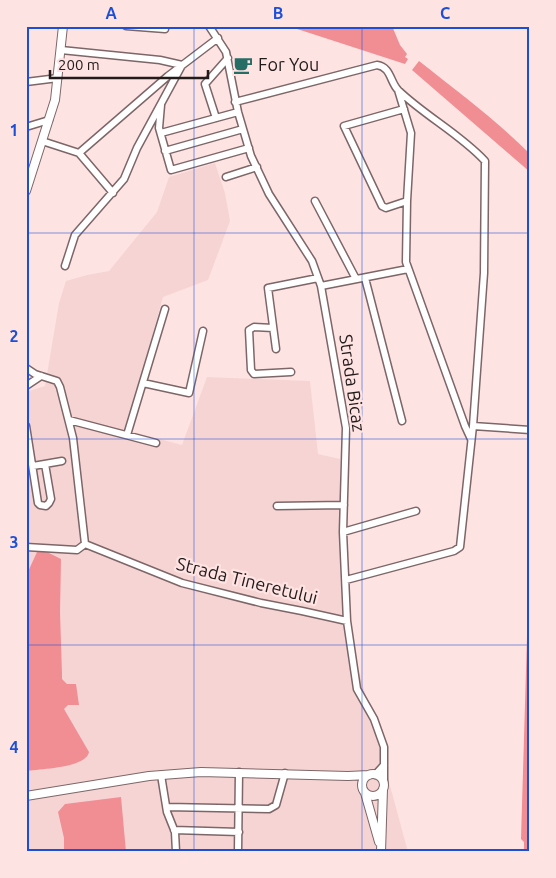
<svg xmlns="http://www.w3.org/2000/svg" width="556" height="878" font-family="Ubuntu,sans-serif">
  <style>
    .built { fill: #f7d4d4 }
    .water { fill: #f08e93 }
    .lines { fill: none; stroke-linecap: round; stroke-linejoin: round }
    .minor-casing { stroke: #7d6667; stroke-width: 9 }
    .tertiary-casing { stroke: #7d6667; stroke-width: 10 }
    .minor { stroke: #fff; stroke-width: 6 }
    .tertiary { stroke: #fff; stroke-width: 8 }
    .grid { fill: none; stroke: #1d4ed8; stroke-width: 1; stroke-opacity: 0.55 }
    .labels { text-anchor: middle; stroke-width: 4.5; stroke-linejoin: round; paint-order: stroke }
    .poi-label { font-size: 18px; fill: #231a1a; stroke: #fee3e3; text-anchor: start }
    .street-label { font-size: 18px; fill: #231a1a; stroke: #fee3e3 }
    .neatline { fill: none; stroke: #1d4ed8; stroke-width: 2 }
    .grid-label { font-size: 16px; text-anchor: middle; font-weight: bold; fill: #1d4ed8 }
  </style>
  <rect width="100%" height="100%" fill="#fee3e3"/>
  <path class="built" d="M215 163 225 193 230 221 208 280 163 297 126 430 182 445 207 377 310 381 318 454 340 459 342 608 408 852H26V392L45 386 59 303 66 281 87 275 109 271 157 212 169 177Z"/>
  <path class="water" d="M288 26H392L400 45 407 54 405 57 408 59 405 64Z
    M419 61C457 91 496 120 530 154V172L412 70Z
    M530 535V852H524V842L521 839Z
    M37 552H47L61 559 60 612 62 674V679L67 684H76L79 705H68L64 709 89 752C86 768 40 769 26 771V576Z
    M121 797 126 852H64V838L58 812 65 804Z"/>
  <g class="lines">
    <g class="minor-casing">
      <path id="minor" d="M126 26 165 29
        M209 26 226 52 238 112 251 156 269 194 312 261 321 286 346 428 343 532 347 621 357 689 374 719 384 747V783
        M61 50 160 60 182 65 137 148 124 179 75 235 65 266
        M26 82 58 78
        M398 90 411 133 407 201 406 262 465 426 471 439
        M235 102 377 65C391 67 390 82 398 90 425 116 460 134 485 161L484 273 473 426 460 547 454 551 346 580
        M161 105 159 128 171 170 249 148
        M404 109 344 126 382 206 386 208 407 201
        M216 118 205 84 228 58
        M26 127 49 120
        M161 133 238 112
        M42 141 79 153 113 193
        M165 151 243 129
        M79 153 168 76 218 38
        M226 177 257 167
        M315 201 356 279
        M365 278 402 421
        M321 286 408 269
        M273 328 254 327 249 330 251 370 254 374 291 372
        M276 349 268 288 318 278
        M26 368 35 374 57 381 60 387 73 438 85 544 77 550 26 547
        M143 383 189 393 203 331
        M26 386 41 376
        M69 420 156 443
        M26 426 38 503 40 505 46 506 49 503 51 499 45 464
        M473 426 530 430
        M127 435 165 309
        M33 466 62 461
        M277 506 344 505
        M343 532 416 511
        M85 544 182 583 261 603 302 611 347 621
        M161 775 167 812 175 832 176 852
        M375 775 384 765
        M167 807 269 809 276 805 285 773
        M174 830 239 832
        M238 852 239 772"/>
    </g>
    <g class="tertiary-casing">
      <path id="tertiary" d="M26 191 55 100 63 26
        M362 785a11 11 0 1 1 22 0a11 11 0 1 1-22 0Z
        M365 793 379 842
        M26 796 149 776 201 772 348 776 369 775
        M381 852 383 789"/>
    </g>
    <use href="#minor" class="minor"/>
    <use href="#tertiary" class="tertiary"/>
  </g>
  <path class="grid" d="M194 26V852M362 26V852M26 233H530M26 439H530M26 645H530"/>
  <defs>
    <g id="cafe-bare" transform="scale(1.5)"><path d="M-5.5-4.5H6V0H3Q3 3.5 0 3.5H-2.5Q-5.5 3.5-5.5 0ZM3-3.2v2h1.7v-2ZM-6 4.5H4V6H-6Z" fill="#266e65" stroke="#fee3e3" stroke-width="2.5" paint-order="stroke"/></g>
  </defs>
  <g fill-rule="evenodd">
    <use href="#cafe-bare" x="243" y="65"/>
  </g>
  <g class="labels">
    <g class="poi-label">
      <text x="258" y="71">For You</text>
    </g>
    <g class="street-label">
      <text transform="translate(352 383) rotate(82)" y="6">Strada Bicaz</text>
      <text transform="translate(247 581) rotate(14)" y="6">Strada Tineretului</text>
    </g>
  </g>
  <rect width="556" height="878" fill="none" stroke="#fee3e3" stroke-width="55"/>
  <path d="M50 70v8h158v-8" fill="none" stroke="#231a1a" stroke-width="2.5"/>
  <text x="58" y="70" font-size="15" fill="#231a1a" stroke="#fee3e3" stroke-width="4" paint-order="stroke">200 m</text>
  <rect x="28" y="28" width="500" height="822" class="neatline"/>
  <g class="grid-label">
    <text x="111" y="19">A</text>
    <text x="278" y="19">B</text>
    <text x="445" y="19">C</text>
    <text x="14" y="136">1</text>
    <text x="14" y="342">2</text>
    <text x="14" y="548">3</text>
    <text x="14" y="753">4</text>
  </g>
</svg>
